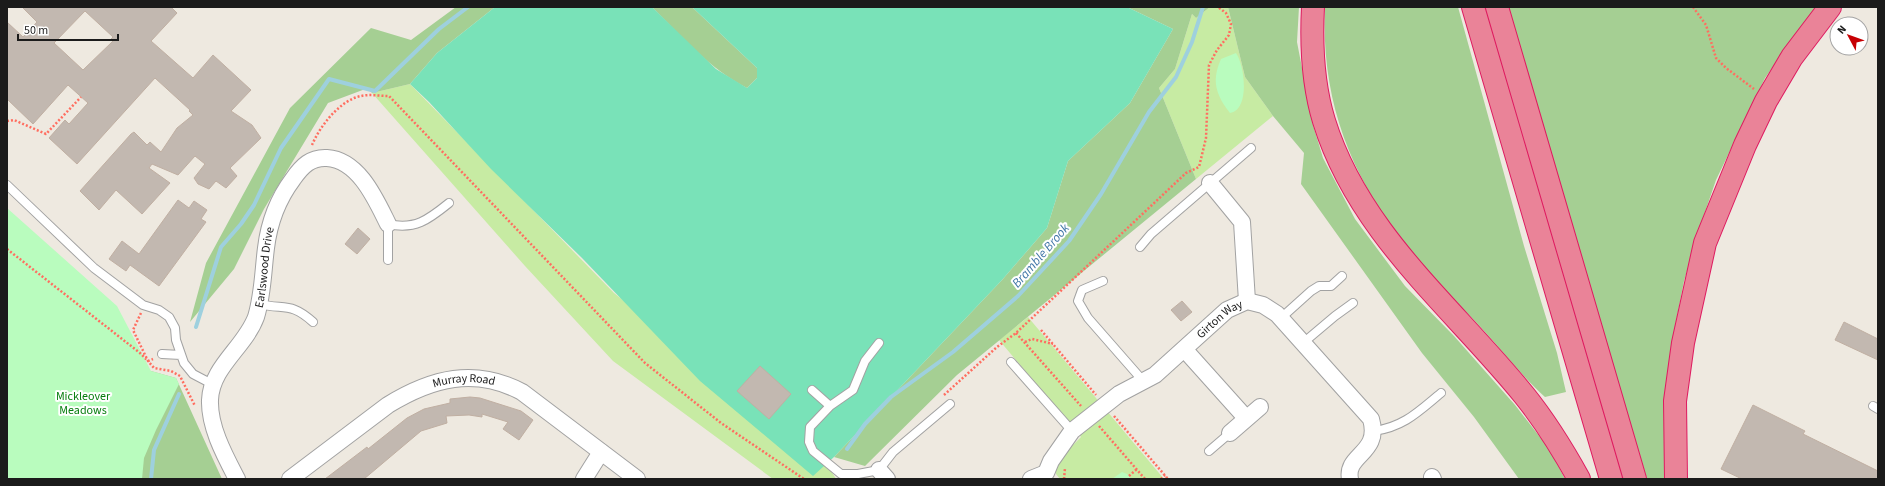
<svg xmlns="http://www.w3.org/2000/svg" width="1885" height="486" font-family="'Source Sans 3',sans-serif">
  <style>
    .grass { fill: #c7eba3 }
    .forest { fill: #a5cf93 }
    .park { fill: #b9fcbe }
    .pitch { fill: #79e2b8 }
    .lines { fill: none; stroke-linecap: round; stroke-linejoin: round }
    .stream { stroke: #9ed0de; stroke-width: 4 }
    .building { fill: #c2b8b0; stroke: #c0afa2; fill-rule: evenodd }
    .lane-casing { stroke: #a2a2a2; stroke-width: 10 }
    .street-casing { stroke: #a2a2a2; stroke-width: 18 }
    .highway-casing { stroke: #de1b60; stroke-width: 24 }
    .path { stroke: #ff6e60; stroke-width: 2.5; stroke-dasharray: 2 2; stroke-linecap: butt }
    .lane { stroke: #fff; stroke-width: 8 }
    .street { stroke: #fff; stroke-width: 16 }
    .highway { stroke: #ea8398; stroke-width: 22 }
    .labels { text-anchor: middle; stroke-width: 4; stroke-linejoin: round; paint-order: stroke }
    .street-label { font-size: 12px; fill: #1b1b1b; stroke: #fff }
    .park-label { font-size: 12px; fill: #067d0e; stroke: #fff }
    .water-label { font-size: 13px; font-style: italic; fill: #4176a7; stroke: #fff }
  </style>
  <rect width="100%" height="100%" fill="#eee9e0"/>
  <path class="grass" d="M1210 7H1228L1245 77 1273 116 1196 179 1159 88 1175 69 1192 14 1196 18Z
    M410 84 614 293 827 464 836 479H773L613 361 525 266 372 93Z
    M1028 317 1164 479H1060L1056 474V462L1081 437 999 340Z"/>
  <path class="forest" d="M456 7H495L437 53 410 84 372 93 368 88 328 103 264 209 234 269 190 322 206 263 290 108 371 28 411 40Z
    M652 7H692L757 68V78L747 88C710 69 681 36 652 7Z
    M1127 7H1210L1196 18 1192 14 1175 69 1159 88 1196 179 957 375 865 466 834 457 1002 280 1047 228 1068 161 1130 103 1173 29Z
    M1228 7H1299L1297 42 1313 125 1323 158 1355 219 1405 286 1454 336 1515 405 1550 450 1565 479H1519L1474 417 1422 353 1301 184 1304 153 1273 116 1245 77Z
    M1325 7H1458L1524 246 1557 353 1566 392 1545 397C1523 377 1505 354 1485 332 1457 301 1425 272 1400 238 1347 168 1321 95 1325 7Z
    M1507 7H1816L1765 78 1716 180 1703 218 1684 281 1673 337 1665 447V479H1647Z
    M151 371 176 378 222 479H103Z"/>
  <path class="park" d="M1236 53C1245 66 1250 110 1230 113 1216 95 1211 81 1221 59Z
    M7 208 117 306 151 371 176 378 179 384 156 430 144 458 142 479H7Z
    M1122 472 1127 474 1131 479H1112Z"/>
  <path class="pitch" d="M495 7H652L716 69 747 88 757 78V68L692 7H1127L1173 29 1130 103 1068 161 1047 228 1002 280 834 457 813 476 700 381 582 258 491 169 429 102 410 84 437 53Z"/>
  <g class="lines">
    <path class="stream" d="M196 327 221 247 241 224 254 205 281 148 329 79 375 91 439 29 468 7
      M847 449 865 424 891 397 953 352 1018 296 1069 241 1101 194 1149 112 1176 77 1192 42 1203 7
      M151 479 154 450 179 394"/>
  </g>
  <path class="building" d="M22 7H171L177 13 151 41 193 78 213 55 251 90 231 111 252 125 261 138 230 168 237 176 226 188 216 181 209 189 198 184 194 178 205 164 195 156 178 175 152 164 149 168 170 183 142 214 116 190 99 210 80 191 131 134 134 132 147 145 150 142 161 152 177 128 193 115 189 111 190 110 155 78 77 164 49 138 65 120 69 124 88 103 68 85 33 124 7 99V22L23 37 37 22ZM85 11 113 37 111 39 113 41 83 70 54 43Z
    M178 200 189 208 194 201 207 210 201 219 206 222 159 286 130 265 126 271 109 259 122 241 139 254Z
    M358 228 370 239 357 254 345 244Z
    M1182 301 1192 312 1181 321 1171 310Z
    M1844 322 1878 339V360L1835 340Z
    M760 366 791 394 769 419 737 391Z
    M470 397 480 398 521 411 533 420 519 440 503 429 508 422 482 414V417L469 415 446 416 447 423 421 431 364 479H325L367 447 368 449 407 418 424 409 450 403V399Z
    M1753 405 1805 431 1803 434 1878 471V479H1742L1721 469Z"/>
  <g class="lines">
    <g class="lane-casing">
      <path id="lane" d="M7 185 94 268 143 305 159 310 169 317 175 328 176 340 184 363 193 374 212 384
        M1140 247 1151 234 1251 148
        M388 260V224C415 230 428 220 449 203
        M1103 281 1082 290 1078 301 1088 318 1144 382
        M259 304C285 310 291 302 313 322
        M1281 318 1311 291 1319 286H1331L1342 276
        M879 343 865 361 853 390 830 406 810 427 809 442 813 451 841 474H858L879 470 893 452 950 404
        M1303 343 1335 316 1353 303
        M162 354 181 355
        M1011 362 1072 431
        M812 390 830 406
        M1873 406 1878 409
        M1374 431C1404 427 1419 411 1441 393
        M1209 451 1230 433"/>
    </g>
    <g class="street-casing">
      <g id="street">
        <path d="M1210 183 1242 222 1247 301"/>
        <path d="M1185 350 1246 418"/>
        <path d="M1230 433 1260 407"/>
        <path d="M879 470 887 479"/>
        <path d="M1432 477 1433 479"/>
        <path id="s1" d="M237 479C225 456 209 427 210 400 211 367 245 347 256 317 263 294 263 271 266 248 269 223 278 199 293 179 302 166 311 157 327 158 359 160 376 200 388 224"/>
        <path id="s2" d="M290 479 388 405C432 378 475 367 522 392L637 479"/>
        <path d="M584 479 601 452"/>
        <path id="s3" d="M1031 479 1046 473 1051 461 1072 431 1119 394 1155 375 1227 310 1247 301 1263 305 1277 314 1371 419C1381 454 1345 454 1350 479"/>
      </g>
    </g>
    <g class="highway-casing">
      <path id="highway" d="M1313 7C1311 45 1313 85 1324 121 1359 234 1453 307 1524 395 1545 421 1563 450 1579 479
        M1473 7 1611 479
        M1497 7 1635 479
        M1676 479 1675 401 1683 343 1705 243 1745 145 1766 101 1792 57 1830 7"/>
    </g>
    <path class="path" d="M1693 7 1706 25 1716 58 1726 68 1754 89
      M7 121 14 120 46 134 81 97
      M312 145C320 126 340 100 361 96 370 94 380 96 389 96L645 363 721 423 804 479
      M7 249 140 353 148 361 153 359
      M141 313 133 330 148 361 154 368 171 371 180 376 195 406
      M1041 330 1096 395
      M1016 333 1081 406
      M1025 342 1032 339 1053 344
      M944 395 997 347 1016 333 1186 173 1199 167 1206 138 1209 65 1217 50 1229 35 1231 24 1226 13 1218 7
      M1114 416 1168 479
      M1099 426 1145 479
      M1129 476 1137 469
      M1064 479 1065 468
      M1161 479 1165 475"/>
    <use href="#lane" class="lane"/>
    <use href="#street" class="street"/>
    <use href="#highway" class="highway"/>
  </g>
  <g class="labels">
    <g class="street-label">
      <text dy="4" stroke="none"><textPath href="#s1" startOffset="231">Earlswood Drive</textPath></text>
      <text dy="4" stroke="none"><textPath href="#s3" startOffset="252">Girton Way</textPath></text>
      <text dy="4" stroke="none"><textPath href="#s2" startOffset="204">Murray Road</textPath></text>
    </g>
    <g class="park-label">
      <text x="83" y="400">Mickleover<tspan x="83" dy="14">Meadows</tspan></text>
    </g>
    <g class="water-label">
      <text transform="translate(1040 255) rotate(-49)" y="5">Bramble Brook</text>
    </g>
  </g>
  <rect width="1885" height="486" fill="none" stroke="#1b1b1b" stroke-width="16"/>
  <g transform="translate(1849 36) rotate(311)"><circle r="19" fill="#ffffff" stroke="#a4a4a4"/>
  <path d="M0-3L7 15L0 10L-7 15Z" fill="#c70003"/>
  <text y="-6" font-size="11" font-weight="bold" text-anchor="middle" fill="#1b1b1b">N</text>
  </g>
  <path d="M18 34v6h100v-6" fill="none" stroke="#1b1b1b" stroke-width="2"/>
  <text x="24" y="34" font-size="12" fill="#1b1b1b" stroke="#ffffff" stroke-width="3" paint-order="stroke">50 m</text>
</svg>
